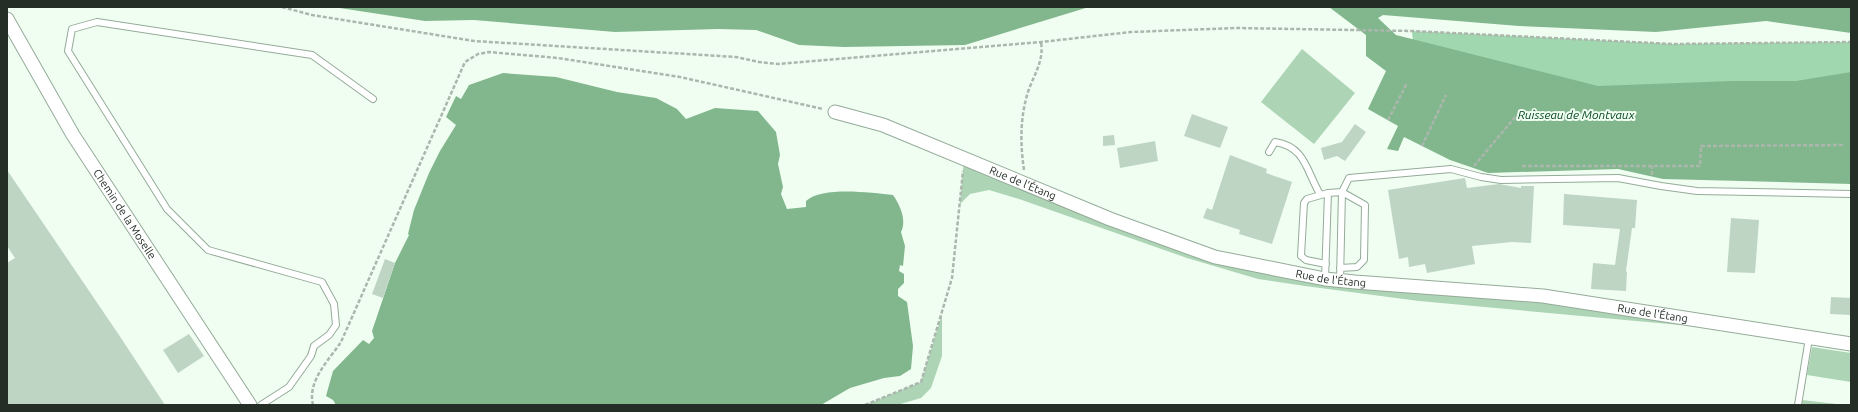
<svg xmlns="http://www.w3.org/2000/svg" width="1858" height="412" font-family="Ubuntu,sans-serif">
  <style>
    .green { fill: #add4b5 }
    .forest { fill: #a1d7ae }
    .water { fill: #82b78e }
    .building { fill: #bed5c3 }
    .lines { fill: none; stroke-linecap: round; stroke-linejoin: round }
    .service-casing { stroke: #94ab99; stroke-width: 8 }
    .minor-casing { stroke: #94ab99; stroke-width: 15 }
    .path { stroke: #abb7ad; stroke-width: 2.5; stroke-dasharray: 4 2; stroke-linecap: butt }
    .service { stroke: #fff; stroke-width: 6 }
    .minor { stroke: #fff; stroke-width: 13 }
    .labels { text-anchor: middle; stroke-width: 4; stroke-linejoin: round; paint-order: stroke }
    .street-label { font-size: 11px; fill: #242d26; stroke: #f0fef2 }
    .water-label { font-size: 12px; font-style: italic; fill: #064721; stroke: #f0fef2 }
  </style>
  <rect width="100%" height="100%" fill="#f0fef2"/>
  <path class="green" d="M1302 49 1355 93 1314 144 1261 102Z
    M964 159 1215 257 1325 279 1681 317 1680 325 1419 301 1305 286 1258 279 1187 258 1019 199 989 190 970 194 960 204Z
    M942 314V356L931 388 921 398 897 405H865L921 382Z
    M1812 347 1851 353V382L1807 375Z
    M1802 400 1845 405H1801Z"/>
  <path class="forest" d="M1412 31 1673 44 1851 42V89L1630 116 1413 43Z"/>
  <path class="water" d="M333 7H1089L965 45 844 47 799 45 756 30 718 29 615 32 474 20 425 21Z
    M1329 7H1851V33L1766 21 1656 32 1519 26 1383 15 1378 18 1396 35 1598 86 1732 81H1796L1851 72V184L1663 179 1618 169 1488 173 1450 160 1404 137 1398 151 1387 149 1398 126 1368 109 1386 71 1366 56V35Z
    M503 73 556 77 617 92 656 98 677 109 686 119 715 108 758 111 776 132 780 155 778 164 783 187 781 194 787 209 806 207V201C823 186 871 193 893 195 900 205 907 220 901 232L905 246 903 266 900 265 899 271 904 274V283L898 289V296L907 302 913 346 911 369 900 376 884 378 850 388 821 405H336L333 400 326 396 333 371 363 340 369 344 374 338 372 331 395 263 409 235 408 234 414 210 429 173 440 151 456 125 446 117 456 96 461 99 469 85Z"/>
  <path class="building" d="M1192 114 1228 127 1220 148 1184 136Z
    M1355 124 1366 132 1345 161 1337 156 1324 160 1321 148 1342 142Z
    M1114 135 1115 145 1103 146V136Z
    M1155 141 1158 161 1120 168 1117 148Z
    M1230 155 1267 169 1266 173 1292 182 1272 244 1239 234 1240 230 1203 218 1207 208 1212 210Z
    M7 170 119 335 165 405H7V263L15 258 7 246Z
    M1465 178 1467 188 1499 184 1521 188V186H1534L1531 243 1512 242 1472 246 1475 264 1427 273 1425 264 1409 267 1408 257 1399 259 1388 190Z
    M1564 194 1637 200 1635 228H1632L1626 271 1627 272 1626 291 1591 289 1593 263 1615 265 1620 229 1563 225Z
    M1731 218 1759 220 1755 273 1727 272Z
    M385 259 395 263 383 298 372 294Z
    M1831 297 1851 298V315L1830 314Z
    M189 334 204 356 178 373 163 350Z"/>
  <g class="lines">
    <g class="service-casing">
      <path id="service" d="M1269 152 1275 142C1306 147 1306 171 1320 194
        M1326 264 1306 260 1301 256 1304 203 1307 199 1328 193
        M1325 279 1328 193 1342 192 1349 178 1451 169 1481 177 1501 180 1618 178 1661 186 1697 191 1851 194
        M1340 280 1342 192 1365 205 1364 260 1357 267 1340 268
        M261 405 289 387 311 356 314 346 329 335 336 325 334 304 322 282 208 250 167 209 68 51 72 29 97 22 312 55 373 99
        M1798 405 1809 338"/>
    </g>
    <g class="minor-casing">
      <g id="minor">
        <path id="s1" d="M7 19 73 135 250 405"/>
        <path id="s2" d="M835 112 883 125 1110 219 1215 257 1325 279 1355 282 1543 296 1851 344"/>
      </g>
    </g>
    <path class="path" d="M282 7 312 15 474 41 736 57 759 62 778 64 1041 42 1131 32 1236 28 1412 31 1673 44 1851 42
      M1388 120 1407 83
      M1422 146 1446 95
      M1474 166 1516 116
      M1522 166H1700L1701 146 1845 145
      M1024 170C1020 143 1020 115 1029 89 1035 73 1044 60 1041 42
      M1652 175V166
      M313 405C307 381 329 360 341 342L465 62 478 54 489 52 558 58 680 77 823 109
      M865 405 921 382 952 278 963 171"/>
    <use href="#service" class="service"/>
    <use href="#minor" class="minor"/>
  </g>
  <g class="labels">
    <g class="street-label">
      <text dy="4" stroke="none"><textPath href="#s2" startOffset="201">Rue de l'Étang</textPath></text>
      <text dy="4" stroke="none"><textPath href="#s1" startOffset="228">Chemin de la Moselle</textPath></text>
      <text dy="4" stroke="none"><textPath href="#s2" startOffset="525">Rue de l'Étang</textPath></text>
      <text dy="4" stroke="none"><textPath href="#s2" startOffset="849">Rue de l'Étang</textPath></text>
    </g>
    <g class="water-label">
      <text x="1576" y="119">Ruisseau de Montvaux</text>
    </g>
  </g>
  <rect width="1858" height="412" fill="none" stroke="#242d26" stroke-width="16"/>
</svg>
